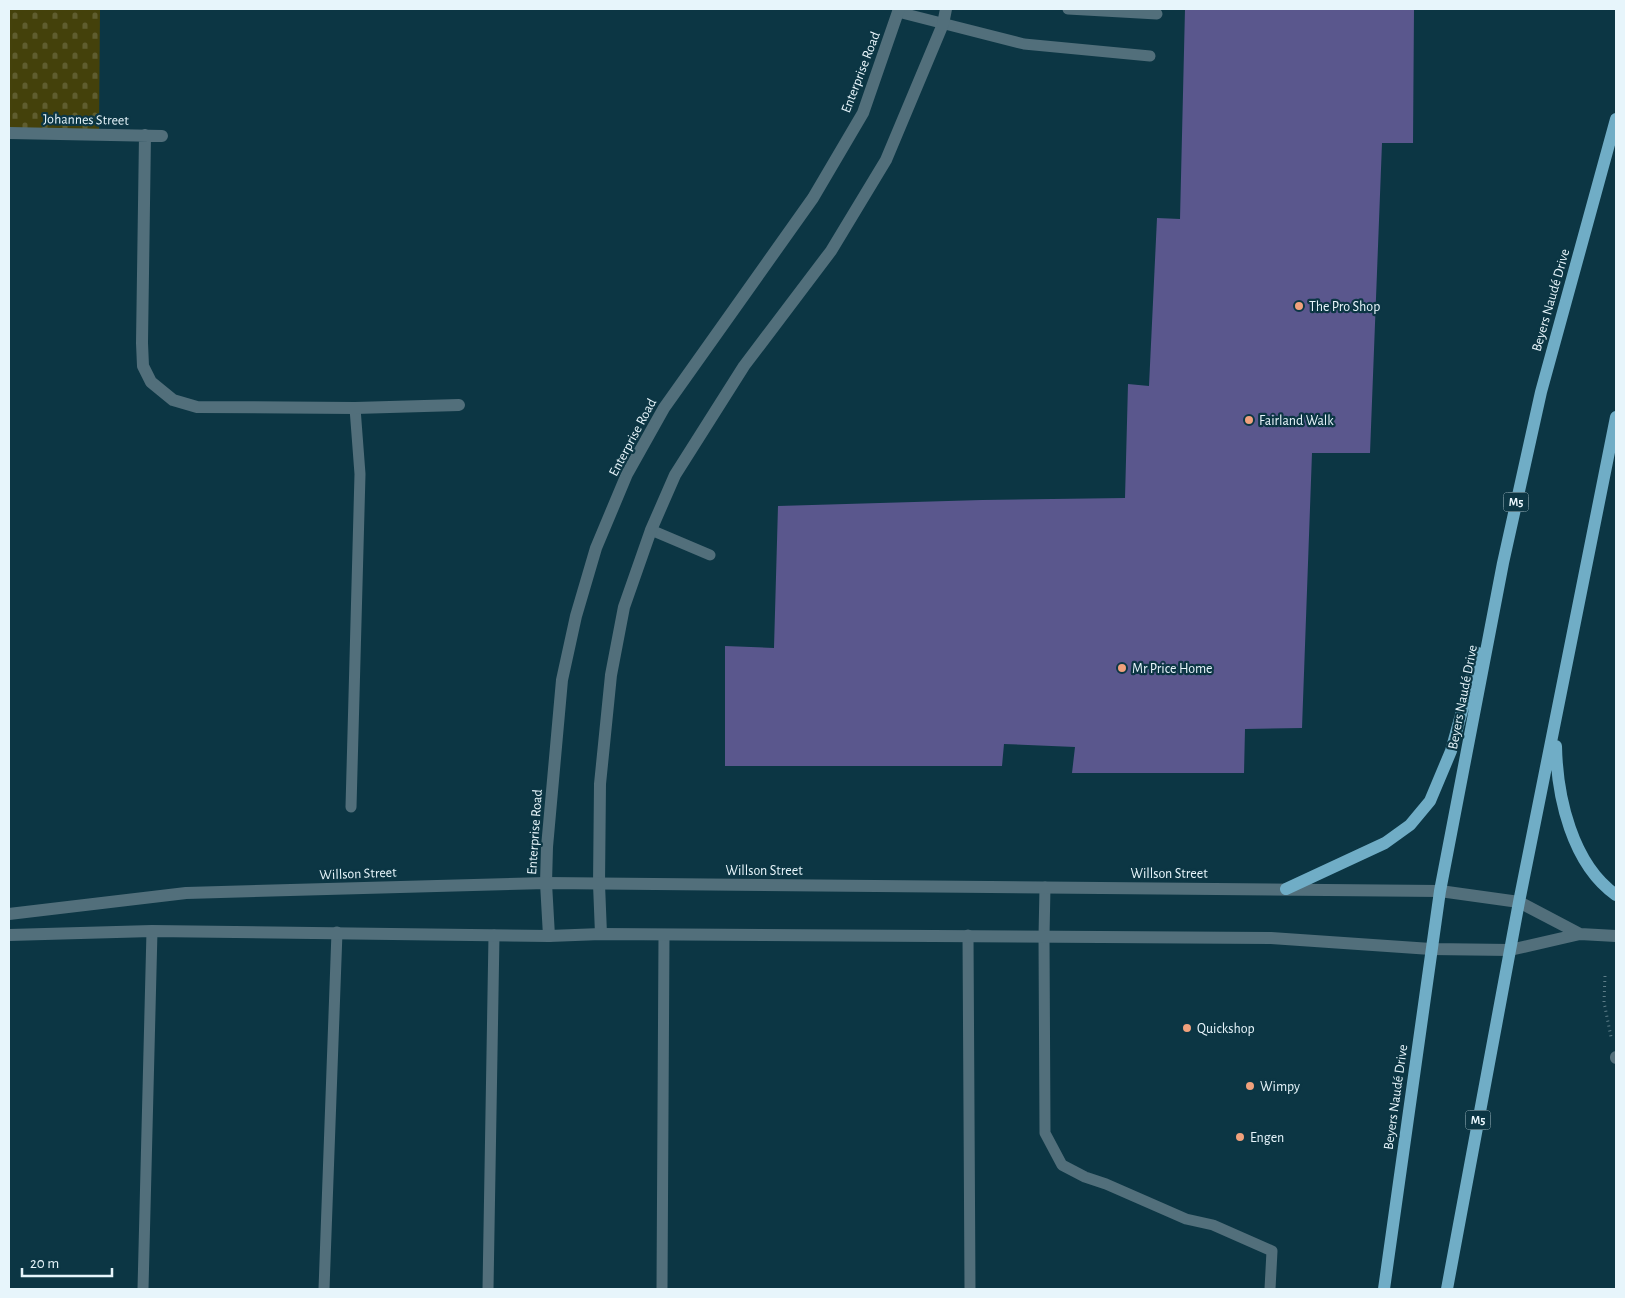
<svg xmlns="http://www.w3.org/2000/svg" width="1625" height="1298" font-family="'Alegreya Sans',sans-serif">
  <style>
    .cemetery { fill: url(#cemetery-stones) }
    .building { fill: #5a578d }
    .lines { fill: none; stroke-linecap: round; stroke-linejoin: round }
    .path { stroke: #5d7d88; stroke-width: 3; stroke-dasharray: 1 4; stroke-linecap: butt }
    .service { stroke: #526f7b; stroke-width: 11 }
    .minor { stroke: #526f7b; stroke-width: 12 }
    .tertiary { stroke: #526f7b; stroke-width: 12 }
    .primary { stroke: #70adc6; stroke-width: 12 }
    .poi-dot { fill: #f1a17c; stroke: #0c3644; stroke-width: 2 }
    .labels { text-anchor: middle; stroke-width: 4.5; stroke-linejoin: round; paint-order: stroke }
    .shield { fill: #0c3644; stroke: #a5bcc4; stroke-width: 1 }
    .shield-label { font-size: 12px; font-weight: bold; fill: #e7f5fb }
    .street-label { font-size: 14px; fill: #e7f5fb; stroke: #0c3644 }
    .poi-label { font-size: 14px; fill: #e7f5fb; stroke: #0c3644; text-anchor: start }
  </style>
  <defs>
    <pattern id="cemetery-stones" width="16" height="16" patternUnits="userSpaceOnUse" patternTransform="scale(1.25)"><rect width="16" height="16" fill="#44410b"/><path d="M2 7V4a2 2 0 0 1 4 0v3zM10 15v-3a2 2 0 0 1 4 0v3z" fill="#5f5d2f"/></pattern>
  </defs>
  <rect width="100%" height="100%" fill="#0c3644"/>
  <path class="cemetery" d="M9 9H100L99 132H9Z"/>
  <path class="building" d="M1185 9H1414L1413 143H1382L1370 453H1312L1302 728 1245 729 1244 773H1072L1075 747 1004 744 1002 766H725V646L774 648 778 506 982 500 1125 498 1128 384 1149 386 1157 218 1180 219Z"/>
  <g class="lines">
    <path class="path" d="M1605 976 1604 1002 1611 1037"/>
    <path class="service" d="M1068 9 1157 14
      M898 12 1024 44 1150 56
      M651 530 710 555
      M351 807 360 474 355 408
      M1045 887 1044 936 1045 1133 1062 1165 1085 1177 1106 1184 1186 1219 1213 1225 1272 1251 1270 1289
      M968 935 970 1289
      M143 1289 152 931
      M324 1289 337 932
      M488 1289 494 935
      M662 1289 664 935"/>
    <path class="minor" d="M9 133 162 136
      M145 135 142 343 143 366 151 382 173 400 197 407 355 408 459 405
      M1519 902 1580 934
      M601 934 599 884 600 784 611 675 624 607 651 530 675 475 744 366 831 251 886 160 943 24 946 9
      M549 936 546 883 547 847 562 680 576 616 596 548 627 474 664 408 813 198 863 113 899 9
      M1510 950 1580 934 1616 936
      M1616 1057V1058"/>
    <path class="tertiary" d="M9 914 186 893 546 883 1440 891 1519 902
      M9 935 152 931 549 936 601 934 1271 938 1431 949 1510 950"/>
    <path class="primary" d="M1556 746C1557 797 1572 864 1616 895
      M1286 889 1385 843 1410 825 1430 801 1451 751 1478 653
      M1384 1289 1440 891 1503 563 1541 392 1616 119
      M1447 1289 1519 902 1616 417"/>
  </g>
  <g class="poi-dot">
    <circle cx="1299" cy="306" r="5"/>
    <circle cx="1249" cy="420" r="5"/>
    <circle cx="1122" cy="668" r="5"/>
    <circle cx="1187" cy="1028" r="5"/>
    <circle cx="1250" cy="1086" r="5"/>
    <circle cx="1240" cy="1137" r="5"/>
  </g>
  <g class="labels">
    <g class="shield">
      <rect x="1503.5" y="492.5" width="25" height="19" rx="4"/>
      <rect x="1465.5" y="1110.5" width="25" height="19" rx="4"/>
    </g>
    <g class="shield-label">
      <text x="1516" y="506">M5</text>
      <text x="1478" y="1124">M5</text>
    </g>
    <g class="street-label">
      <text transform="translate(860 72) rotate(-69)" y="5">Enterprise Road</text>
      <text transform="translate(86 119) rotate(1)" y="5">Johannes Street</text>
      <text transform="translate(1550 300) rotate(-74)" y="5">Beyers Naudé Drive</text>
      <text transform="translate(632 437) rotate(-62)" y="5">Enterprise Road</text>
      <text transform="translate(1462 697) rotate(-79)" y="5">Beyers Naudé Drive</text>
      <text transform="translate(534 832) rotate(-86)" y="5">Enterprise Road</text>
      <text x="764" y="875">Willson Street</text>
      <text transform="translate(358 873) rotate(-2)" y="5">Willson Street</text>
      <text x="1169" y="878">Willson Street</text>
      <text transform="translate(1395 1097) rotate(-82)" y="5">Beyers Naudé Drive</text>
    </g>
    <g class="poi-label">
      <text x="1309" y="311">The Pro Shop</text>
      <text x="1259" y="425">Fairland Walk</text>
      <text x="1132" y="673">Mr Price Home</text>
      <text x="1197" y="1033">Quickshop</text>
      <text x="1260" y="1091">Wimpy</text>
      <text x="1250" y="1142">Engen</text>
    </g>
  </g>
  <rect width="1625" height="1298" fill="none" stroke="#e7f5fb" stroke-width="20"/>
  <path d="M22 1268v8h90v-8" fill="none" stroke="#e7f5fb" stroke-width="2.5"/>
  <text x="30" y="1268" font-size="15" fill="#e7f5fb" stroke="#0c3644" stroke-width="4" paint-order="stroke">20 m</text>
</svg>
